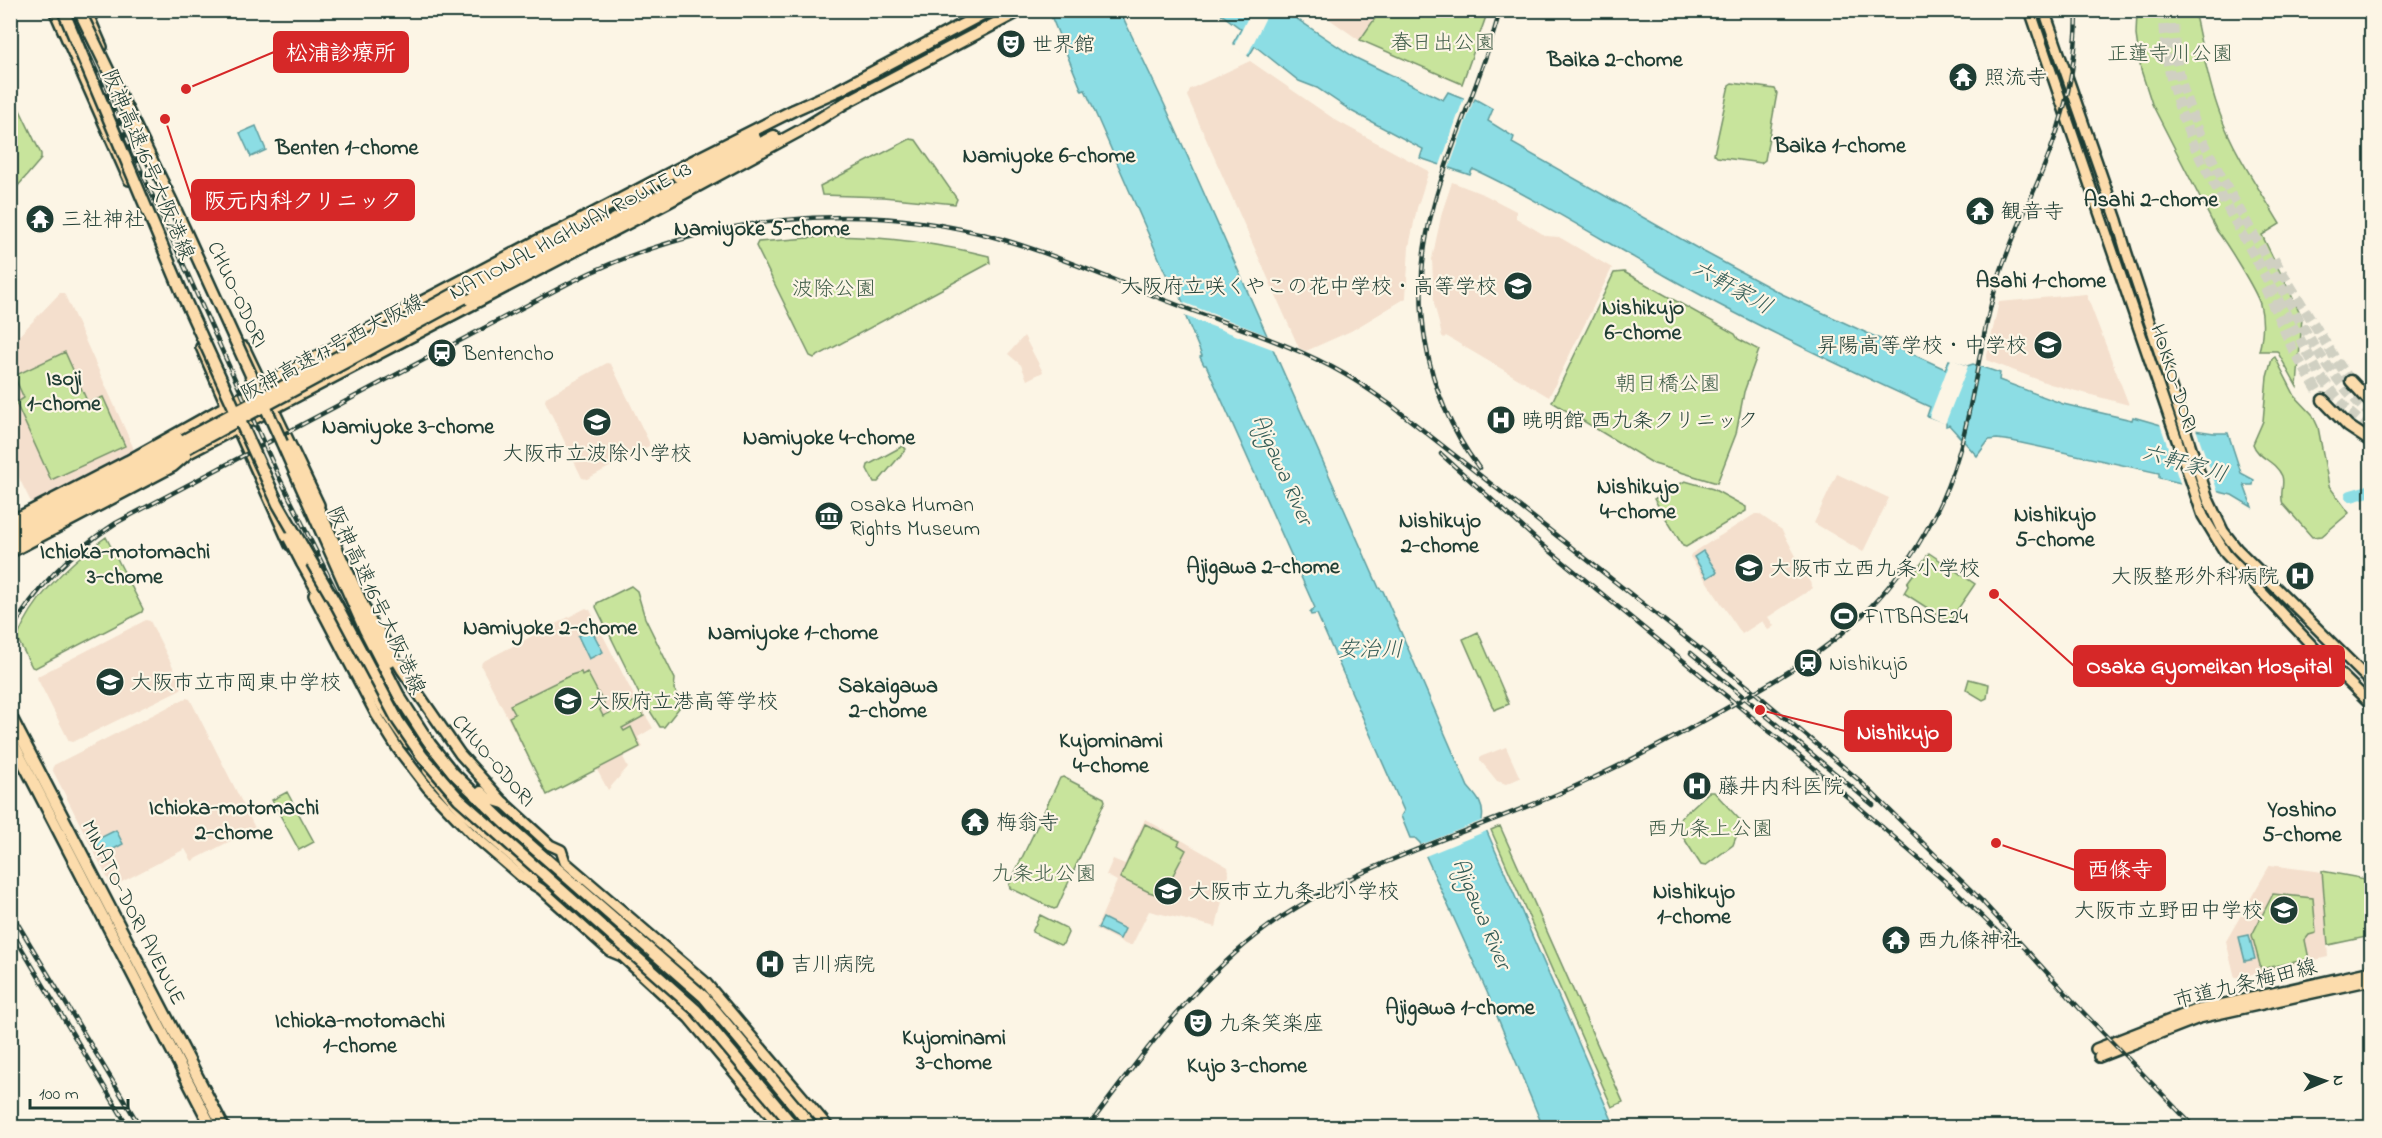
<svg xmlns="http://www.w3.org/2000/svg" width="2382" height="1138" font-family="'Indie Flower','Klee One',sans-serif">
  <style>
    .built { fill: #f4dfcd }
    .green { fill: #c8e49c; stroke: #749068; stroke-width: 1.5 }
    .water { fill: #8cdde4; stroke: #609d9e; stroke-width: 1.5 }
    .pier { fill: #fcf5e5 }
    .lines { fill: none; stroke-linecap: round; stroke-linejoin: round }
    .river { stroke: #8cdde4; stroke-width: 12 }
    .highway-tunnel { stroke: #d0d0c2; stroke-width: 10; stroke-dasharray: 10 5; stroke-linecap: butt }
    .major-casing { stroke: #1f3d34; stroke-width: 14 }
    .highway-casing { stroke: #1f3d34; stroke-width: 15 }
    .major { stroke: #fcdcac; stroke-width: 9 }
    .highway { stroke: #fcdcac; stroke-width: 10 }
    .rail-casing { stroke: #1f3d34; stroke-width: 4.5 }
    .rail { stroke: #fcf5e5; stroke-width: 2; stroke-dasharray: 7; stroke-linecap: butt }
    .highway-bridge-casing { stroke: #1f3d34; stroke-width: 15; stroke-linecap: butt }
    .highway-bridge { stroke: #fcdcac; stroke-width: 10 }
    .labels { text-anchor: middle; stroke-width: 4.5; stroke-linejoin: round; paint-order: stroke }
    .park-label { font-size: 21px; fill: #415e49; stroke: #fcf5e5 }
    .poi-label { font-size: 21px; fill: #1f3d34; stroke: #fcf5e5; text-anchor: start }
    .street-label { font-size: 21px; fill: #1f3d34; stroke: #fcf5e5 }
    .neighbourhood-label { font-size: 22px; font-weight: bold; fill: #1f3d34; stroke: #fcf5e5 }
    .water-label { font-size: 22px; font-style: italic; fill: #355d57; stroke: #fcf5e5 }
    .leader { fill: none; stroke: #d62828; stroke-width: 2 }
    .callout-dot { fill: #d62828; stroke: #fcf5e5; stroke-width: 2 }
    .callout { fill: #d62828; stroke: #d62828; stroke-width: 2 }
    .callout-label { font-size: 22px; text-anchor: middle; font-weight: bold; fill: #fff }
  </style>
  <rect width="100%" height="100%" fill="#fcf5e5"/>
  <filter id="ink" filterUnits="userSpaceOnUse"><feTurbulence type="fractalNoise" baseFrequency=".0167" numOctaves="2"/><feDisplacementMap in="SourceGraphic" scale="12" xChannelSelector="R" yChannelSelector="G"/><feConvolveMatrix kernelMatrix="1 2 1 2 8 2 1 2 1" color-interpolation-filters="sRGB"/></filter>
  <g filter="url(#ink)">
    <path class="built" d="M1318 11H1379L1359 40Z
      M1250 61 1337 121 1429 171 1417 208 1409 247 1406 298 1351 331 1306 351 1299 348 1187 96 1190 89Z
      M1452 182 1485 195 1516 211V218L1546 236 1559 237 1612 268 1549 397 1446 336 1444 338 1442 336 1434 303 1432 259 1442 212Z
      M60 293H64L133 447V450L35 503 31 502 11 462V344Z
      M2086 294 2129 405 2050 384 1986 360 1999 302Z
      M1024 336 1043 372 1027 380 1021 365 1008 354Z
      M607 363 611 364 649 442V446L587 479 582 478 545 401 546 397Z
      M1837 474 1889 498 1863 552 1814 523Z
      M1755 514H1759L1782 530 1813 588 1768 617 1774 626 1770 629 1768 630 1762 621 1742 634 1690 557 1691 554Z
      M586 608 590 610 633 694 653 728 638 737 643 747 623 757 628 767 608 790 597 770 547 795 481 666 482 662Z
      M146 620 150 621 182 685 181 689 73 742 69 741 37 678 38 676Z
      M186 698 190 699 255 828 192 861 185 849 112 887 52 769 54 765Z
      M1506 747 1520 778 1506 784 1497 781 1480 760V757Z
      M1145 819 1228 867 1229 871 1216 927 1149 911 1132 945H1127L1096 929 1117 881 1106 875 1113 859 1125 864Z
      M2270 865 2322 872 2328 957 2235 978 2226 941Z"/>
    <path class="green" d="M1380 11H1488L1462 84 1360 40Z
      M2137 11H2194C2202 45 2207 80 2220 114 2234 153 2259 188 2280 224L2262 235 2302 317 2297 387 2277 351H2259C2263 336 2264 320 2260 304 2255 289 2227 244 2217 231L2152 104 2141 70 2136 35Z
      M1732 83 1775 89 1777 93 1765 160 1761 163 1717 157 1714 154 1729 85Z
      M11 99 18 106 41 154V159L11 194Z
      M910 139 916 140 957 199 955 204 883 197 822 195 820 186Z
      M834 236C887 237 937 243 989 256L990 263 814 358 810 356 756 246 758 242Z
      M1624 272 1735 334 1738 339 1759 350 1744 392 1736 434 1717 483 1654 464 1552 402 1614 273Z
      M65 352 88 403 103 397 125 446 51 480 16 403 24 398 14 376Z
      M2275 357 2295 396 2312 414 2318 427 2329 486 2349 513 2322 536 2312 537 2283 504C2279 495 2285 485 2282 476 2275 460 2258 459 2253 444L2263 421 2267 377 2272 359Z
      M903 446 906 449 878 482H874L867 469 868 465Z
      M1685 481 1713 489 1746 507V511L1686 547 1683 546 1654 499Z
      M106 537 143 609 142 612 35 668 32 667 17 638C34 596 69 563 106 537Z
      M1929 553 1975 584 1949 622 1904 593 1908 586 1907 583Z
      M631 586 637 591 645 618 675 679 674 689 683 703 664 727H660L638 692 596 607 597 603Z
      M1478 632 1509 704 1494 710 1463 639Z
      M581 672 582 675 587 672 604 704 600 710 603 716 635 701 644 716 622 728 624 731 631 727 640 747 547 795 509 717 515 714 510 705 571 675Z
      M1969 679 1989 684 1987 698 1983 700 1968 691 1966 689Z
      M1063 777 1104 798 1105 801 1057 908 1054 909 1010 888 1009 885 1060 778Z
      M287 792 314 842 299 850 272 800Z
      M1709 792H1714L1740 820 1741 824 1733 845 1705 866 1701 865 1676 826V822Z
      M1145 824 1180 841 1178 845 1186 850 1162 896 1149 892 1120 878Z
      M1500 826 1623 1102 1612 1107 1491 830Z
      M2322 871 2371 880V936L2328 945Z
      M2273 894 2313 898 2316 933 2309 935 2305 940 2309 959 2261 969 2252 935Z
      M1040 915 1066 928 1068 933 1063 944 1060 945 1032 932Z"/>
    <path class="water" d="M1049 11H1120L1167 110 1379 588 1383 591 1468 787C1476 796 1485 805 1482 820L1615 1127H1543L1487 992 1420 843 1415 838H1410L1401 816 1404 811 1317 614 1311 615 1310 613 1315 608 1206 365H1204L1200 357 1202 356 1185 315 1188 314 1176 286 1173 287 1165 272 1087 94 1085 90 1082 91Z
      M1217 11H1285L1354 57 1443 100 1448 92 1473 102 1475 99 1493 109 1488 121 1514 137 1512 143 1704 252 1782 294 1945 369 1949 360 1967 366 1973 364 2000 373 1999 380 2063 404 2132 420 2133 417 2161 425 2214 433H2228L2241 473 2254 480 2253 485H2244L2252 507 2232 495 2159 478V473L2012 441 1997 439 1989 440 1977 456 1949 425 1946 426V423L1927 416 1930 407C1840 366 1752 324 1666 276 1602 240 1541 201 1475 170H1472L1470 175 1420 158 1423 149 1353 112 1317 88 1299 81 1255 46 1249 56 1233 43 1241 29Z
      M256 126 266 150 251 157 240 133Z
      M1703 551 1717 572 1707 578 1694 557Z
      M591 629 603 652 589 659 578 636Z
      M116 830 123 844 101 856 94 841Z
      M1103 918 1125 929 1120 939 1098 928Z
      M2249 935 2255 959 2245 961 2239 937Z"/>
    <path class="pier" d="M1251 11H1269L1247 56 1234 46Z
      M1465 95 1474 99 1448 171 1439 168Z
      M1180 301 1269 336 1275 350 1182 315 1185 313Z
      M1951 359 1968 366 1945 424 1929 417Z
      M2159 421 2195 426 2219 495 2181 486Z
      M1486 819 1489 830 1423 857 1418 846Z"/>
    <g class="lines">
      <path class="river" d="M2351 496 2372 490"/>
      <path class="highway-tunnel" d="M2163 10C2163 65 2178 113 2202 162L2321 377 2348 411 2372 431
        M2173 10C2173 41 2177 72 2187 101 2205 151 2233 198 2259 244 2291 304 2320 370 2372 416
        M2274 259 2336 360 2351 381
        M2265 288 2293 350 2323 400"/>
      <g class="major-casing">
        <path id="major" d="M54 10 129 180
          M86 10 102 47
          M2030 10 2203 516 2226 554 2318 652 2372 705
          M2044 10 2117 220 2126 251 2208 499 2223 531 2237 549 2372 683
          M201 347 229 411
          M244 347 265 391
          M271 404 319 505
          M235 423 290 545
          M314 595 376 714 398 749 428 788 471 833 522 877 541 889 610 951 622 956 689 1018 781 1128
          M379 631 402 670 460 754 504 803 550 845 561 850 565 862 705 982 829 1128
          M2096 1049 2193 1011 2372 971
          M2099 1057 2199 1018 2372 980"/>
      </g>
      <g class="highway-casing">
        <path id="highway" d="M678 177 755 138
          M467 287 574 232
          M464 298 774 136
          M2351 381 2372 404
          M2323 400 2348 426 2372 442
          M282 443 365 630 399 696 430 744 453 773 505 823 704 997 813 1128
          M314 499 389 662
          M10 522 128 461 262 386 541 239 560 231 701 157 794 110 839 90 990 10
          M10 531 184 440
          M10 541 187 448
          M10 552 173 466 188 453 668 202 803 129 845 103 1021 10
          M302 563 383 707 408 743
          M10 715 224 1128
          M10 737 212 1128
          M428 770 463 812 528 870 533 883
          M481 792 487 798 504 803"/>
      </g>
      <use href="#major" class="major"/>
      <use href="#highway" class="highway"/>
      <g class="rail-casing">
        <path id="rail" d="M69 10 279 477 380 679 413 734 448 778 472 804 695 1002 803 1128
          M1441 454 1539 542 1814 768 1957 892 2003 937
          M1479 468C1422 391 1408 296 1434 204 1452 138 1483 77 1500 10
          M10 633C36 587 72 551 116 523L569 283C701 216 858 198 1001 239 1060 256 1117 282 1175 304 1232 326 1293 344 1346 375 1362 384 1376 395 1391 405L1751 689 1859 780 1982 901 2081 1010 2195 1128
          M1691 653 1873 805
          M10 911 141 1128
          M10 929 129 1128
          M1087 1128C1147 1049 1209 960 1296 908 1372 861 1470 831 1553 796 1615 770 1674 738 1732 705 1816 658 1878 618 1926 531 1973 450 1971 372 1996 286 2007 247 2026 211 2041 174 2063 123 2077 66 2077 10"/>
      </g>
      <use href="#rail" class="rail"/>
      <g class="highway-bridge-casing">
        <path id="highway-bridge" d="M63 10 185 300 278 504 337 606 398 721 422 756 459 799 696 1010 795 1128
          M79 10 172 202 282 443
          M184 440 467 287
          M187 448 464 298
          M289 538 302 563"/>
      </g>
      <use href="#highway-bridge" class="highway-bridge"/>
    </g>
  </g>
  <defs>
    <g id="theatre-disc" transform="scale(1.5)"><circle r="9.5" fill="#1f3d34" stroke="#fcf5e5"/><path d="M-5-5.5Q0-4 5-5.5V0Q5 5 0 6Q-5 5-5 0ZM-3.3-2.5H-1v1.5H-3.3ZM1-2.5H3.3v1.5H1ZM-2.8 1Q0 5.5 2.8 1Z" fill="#fff"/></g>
    <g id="temple-disc" transform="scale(1.5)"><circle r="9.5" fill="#1f3d34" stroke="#fcf5e5"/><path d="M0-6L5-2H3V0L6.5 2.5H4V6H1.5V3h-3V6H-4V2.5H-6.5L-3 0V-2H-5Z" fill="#fff"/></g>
    <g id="school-disc" transform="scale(1.5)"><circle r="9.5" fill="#1f3d34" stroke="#fcf5e5"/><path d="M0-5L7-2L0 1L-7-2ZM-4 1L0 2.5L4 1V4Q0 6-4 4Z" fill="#fff"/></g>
    <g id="station-disc" transform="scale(1.5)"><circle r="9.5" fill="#1f3d34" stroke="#fcf5e5"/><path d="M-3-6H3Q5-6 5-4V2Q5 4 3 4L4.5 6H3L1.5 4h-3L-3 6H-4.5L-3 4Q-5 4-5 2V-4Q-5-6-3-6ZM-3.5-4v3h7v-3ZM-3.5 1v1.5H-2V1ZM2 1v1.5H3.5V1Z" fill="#fff"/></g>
    <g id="hospital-disc" transform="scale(1.5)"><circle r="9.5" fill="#1f3d34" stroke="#fcf5e5"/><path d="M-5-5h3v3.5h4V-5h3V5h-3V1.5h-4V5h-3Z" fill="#fff"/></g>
    <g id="museum-disc" transform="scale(1.5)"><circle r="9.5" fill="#1f3d34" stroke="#fcf5e5"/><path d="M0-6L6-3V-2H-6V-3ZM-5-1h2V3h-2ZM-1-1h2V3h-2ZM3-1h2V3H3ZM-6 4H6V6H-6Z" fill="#fff"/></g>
    <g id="stadium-disc" transform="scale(1.5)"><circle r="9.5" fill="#1f3d34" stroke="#fcf5e5"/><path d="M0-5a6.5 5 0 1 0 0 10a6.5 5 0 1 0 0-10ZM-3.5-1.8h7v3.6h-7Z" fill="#fff"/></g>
  </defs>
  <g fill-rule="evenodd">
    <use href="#theatre-disc" x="1011" y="44"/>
    <use href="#temple-disc" x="1963" y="77"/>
    <use href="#temple-disc" x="1980" y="211"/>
    <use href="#temple-disc" x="40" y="219"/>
    <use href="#school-disc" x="1518" y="286"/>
    <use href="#school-disc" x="2048" y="345"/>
    <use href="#station-disc" x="442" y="353"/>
    <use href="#hospital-disc" x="1501" y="420"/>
    <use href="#school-disc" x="597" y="422"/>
    <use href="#museum-disc" x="829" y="516"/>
    <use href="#school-disc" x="1749" y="568"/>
    <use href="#hospital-disc" x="2300" y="576"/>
    <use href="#stadium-disc" x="1844" y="616"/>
    <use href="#station-disc" x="1808" y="663"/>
    <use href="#school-disc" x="110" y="682"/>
    <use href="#school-disc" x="568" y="701"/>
    <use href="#hospital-disc" x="1697" y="786"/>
    <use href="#temple-disc" x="975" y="822"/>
    <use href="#school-disc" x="1168" y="891"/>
    <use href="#school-disc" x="2284" y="910"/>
    <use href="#temple-disc" x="1896" y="940"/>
    <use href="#hospital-disc" x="770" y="964"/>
    <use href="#theatre-disc" x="1198" y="1023"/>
  </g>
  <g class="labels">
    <g class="park-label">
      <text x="1443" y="49">春日出公園</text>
      <text x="2170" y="60">正蓮寺川公園</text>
      <text x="834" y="295">波除公園</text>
      <text x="1668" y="390">朝日橋公園</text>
      <text x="1710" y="835">西九条上公園</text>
      <text x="1044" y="880">九条北公園</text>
    </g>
    <g class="poi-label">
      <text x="1032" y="51">世界館</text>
      <text x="1984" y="84">照流寺</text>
      <text x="2001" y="218">観音寺</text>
      <text x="61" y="226">三社神社</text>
      <text x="1497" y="293" text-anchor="end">大阪府立咲くやこの花中学校・高等学校</text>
      <text x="2027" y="352" text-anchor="end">昇陽高等学校・中学校</text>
      <text x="463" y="360">Bentencho</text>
      <text x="1522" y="427">暁明館 西九条クリニック</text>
      <text x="597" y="460" text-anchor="middle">大阪市立波除小学校</text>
      <text x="850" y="511">Osaka Human<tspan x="850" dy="24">Rights Museum</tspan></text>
      <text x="1770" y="575">大阪市立西九条小学校</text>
      <text x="2279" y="583" text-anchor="end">大阪整形外科病院</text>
      <text x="1865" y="623">FITBASE24</text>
      <text x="1829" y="670">Nishikujō</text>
      <text x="131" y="689">大阪市立市岡東中学校</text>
      <text x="589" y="708">大阪府立港高等学校</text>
      <text x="1718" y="793">藤井内科医院</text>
      <text x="996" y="829">梅翁寺</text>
      <text x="1189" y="898">大阪市立九条北小学校</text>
      <text x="2263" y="917" text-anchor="end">大阪市立野田中学校</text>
      <text x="1917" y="947">西九條神社</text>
      <text x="791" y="971">吉川病院</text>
      <text x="1219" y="1030">九条笑楽座</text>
    </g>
    <g class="street-label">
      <text transform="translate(149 164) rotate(67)" y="7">阪神高速16号大阪港線</text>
      <text transform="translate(570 230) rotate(-28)" y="7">NATIONAL HIGHWAY ROUTE 43</text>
      <text transform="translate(238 294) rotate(65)" y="7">CHUO-ODORI</text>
      <text transform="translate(332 347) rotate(-28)" y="7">阪神高速17号西大阪線</text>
      <text transform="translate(2175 378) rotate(72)" y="7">HOKKO-DORI</text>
      <text transform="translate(377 600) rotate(65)" y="7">阪神高速16号大阪港線</text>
      <text transform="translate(494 760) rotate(49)" y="7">CHUO-ODORI</text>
      <text transform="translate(134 912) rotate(63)" y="7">MINATO-DORI AVENUE</text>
      <text transform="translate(2245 983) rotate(-14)" y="7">市道九条梅田線</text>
    </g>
    <g class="neighbourhood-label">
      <text x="1615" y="66">Baika 2-chome</text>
      <text x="1840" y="152">Baika 1-chome</text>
      <text x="347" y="154">Benten 1-chome</text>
      <text x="1049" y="162">Namiyoke 6-chome</text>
      <text x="2151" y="206">Asahi 2-chome</text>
      <text x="762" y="235">Namiyoke 5-chome</text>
      <text x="2041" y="287">Asahi 1-chome</text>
      <text x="1643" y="314">Nishikujo<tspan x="1643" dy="25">6-chome</tspan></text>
      <text x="64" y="385">Isoji<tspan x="64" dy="25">1-chome</tspan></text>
      <text x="408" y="433">Namiyoke 3-chome</text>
      <text x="829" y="444">Namiyoke 4-chome</text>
      <text x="1638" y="493">Nishikujo<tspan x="1638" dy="25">4-chome</tspan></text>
      <text x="2055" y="521">Nishikujo<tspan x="2055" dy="25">5-chome</tspan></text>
      <text x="1440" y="527">Nishikujo<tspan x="1440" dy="25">2-chome</tspan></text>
      <text x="125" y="558">Ichioka-motomachi<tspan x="125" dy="25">3-chome</tspan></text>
      <text x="1263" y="573">Ajigawa 2-chome</text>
      <text x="550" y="634">Namiyoke 2-chome</text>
      <text x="793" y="639">Namiyoke 1-chome</text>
      <text x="888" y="692">Sakaigawa<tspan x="888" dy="25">2-chome</tspan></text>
      <text x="1111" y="747">Kujominami<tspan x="1111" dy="25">4-chome</tspan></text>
      <text x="234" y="814">Ichioka-motomachi<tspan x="234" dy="25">2-chome</tspan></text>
      <text x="2302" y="816">Yoshino<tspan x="2302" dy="25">5-chome</tspan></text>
      <text x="1694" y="898">Nishikujo<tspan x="1694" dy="25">1-chome</tspan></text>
      <text x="1460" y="1014">Ajigawa 1-chome</text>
      <text x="360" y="1027">Ichioka-motomachi<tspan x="360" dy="25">1-chome</tspan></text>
      <text x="954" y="1044">Kujominami<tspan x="954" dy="25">3-chome</tspan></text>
      <text x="1247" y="1072">Kujo 3-chome</text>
    </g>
    <g class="water-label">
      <text transform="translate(1733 286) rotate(29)" y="8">六軒家川</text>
      <text transform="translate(2185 462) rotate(16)" y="8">六軒家川</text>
      <text transform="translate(1284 469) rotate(66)" y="8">Ajigawa River</text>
      <text x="1370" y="656">安治川</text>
      <text transform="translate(1483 913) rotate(67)" y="8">Ajigawa River</text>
    </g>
  </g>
  <path class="leader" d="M186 89L274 52M165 119L192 200M1994 594L2074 666M1760 710L1845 731M1996 843L2075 870"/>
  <g class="callout-dot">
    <circle cx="186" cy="89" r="6"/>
    <circle cx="165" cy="119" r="6"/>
    <circle cx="1994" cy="594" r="6"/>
    <circle cx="1760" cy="710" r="6"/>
    <circle cx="1996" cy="843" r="6"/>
  </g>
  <g class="callout">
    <rect x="274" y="32" width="134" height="40" rx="6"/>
    <rect x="192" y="180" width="222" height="40" rx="6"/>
    <rect x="2074" y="646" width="270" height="40" rx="6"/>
    <rect x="1845" y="711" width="106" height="40" rx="6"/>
    <rect x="2075" y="850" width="90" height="40" rx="6"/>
  </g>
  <g class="callout-label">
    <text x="341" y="60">松浦診療所</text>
    <text x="303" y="208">阪元内科クリニック</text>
    <text x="2209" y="673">Osaka Gyomeikan Hospital</text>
    <text x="1898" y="739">Nishikujo</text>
    <text x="2120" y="877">西條寺</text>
  </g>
  <rect width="2382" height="1138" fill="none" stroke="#fcf5e5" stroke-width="36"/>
  <rect x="18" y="18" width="2346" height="1102" fill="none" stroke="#1f3d34" stroke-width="2" filter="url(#ink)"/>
  <g transform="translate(2325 1081) rotate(88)" stroke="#fcf5e5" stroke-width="4.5" paint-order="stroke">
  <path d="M0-4.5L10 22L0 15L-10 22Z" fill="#1f3d34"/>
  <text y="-9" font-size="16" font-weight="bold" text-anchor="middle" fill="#1f3d34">N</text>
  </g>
  <path d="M30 1099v9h98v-9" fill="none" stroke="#1f3d34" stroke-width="3"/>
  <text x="39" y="1099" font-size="18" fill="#1f3d34" stroke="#fcf5e5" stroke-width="4.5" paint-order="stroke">100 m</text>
</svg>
